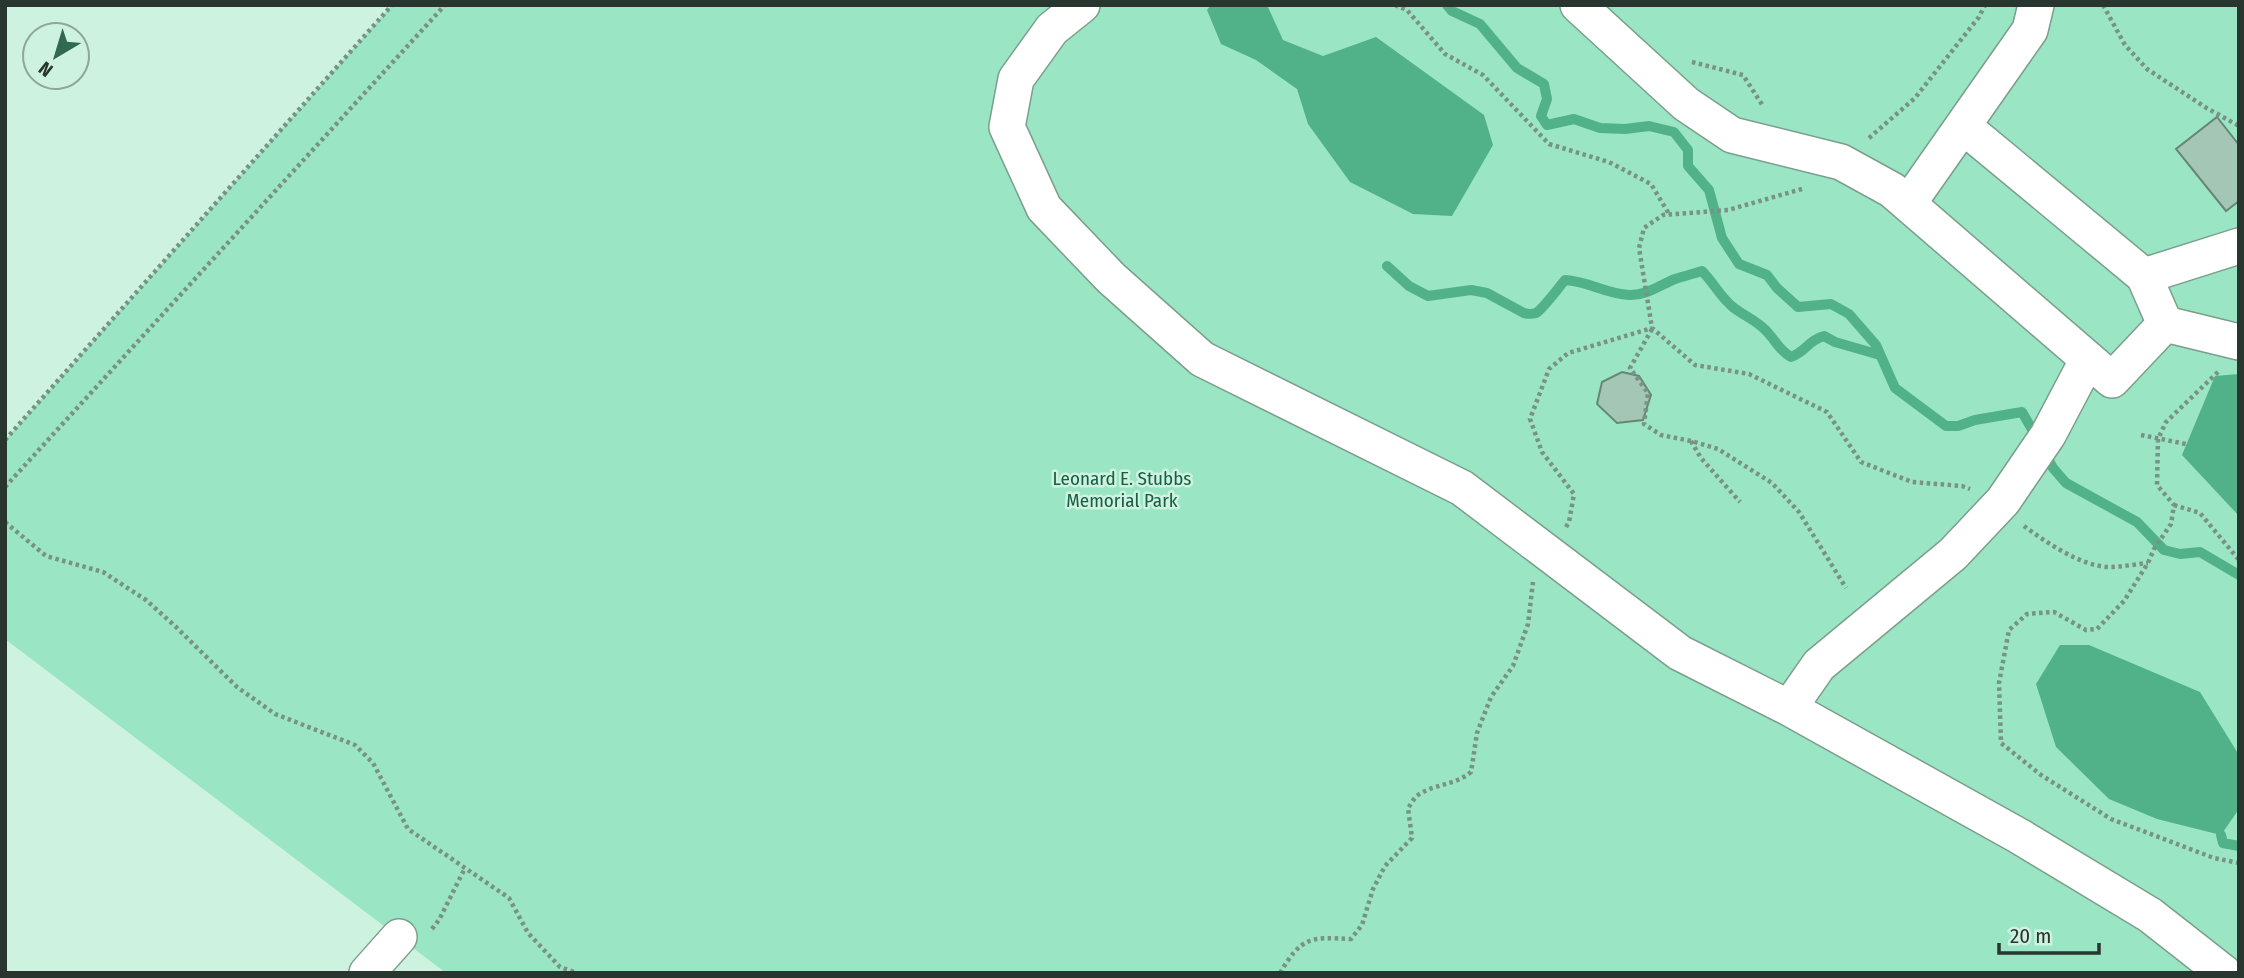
<svg xmlns="http://www.w3.org/2000/svg" width="2244" height="978" font-family="'Fira Sans Condensed',sans-serif">
  <style>
    .green { fill: #9ae5c3 }
    .water { fill: #51b28a }
    .lines { fill: none; stroke-linecap: round; stroke-linejoin: round }
    .stream { stroke: #51b28a; stroke-width: 10 }
    .building { fill: #a4c7b5; stroke: #668777; stroke-width: 2 }
    .minor-casing { stroke: #7c9e8d; stroke-width: 38 }
    .path { stroke: #799286; stroke-width: 4.5; stroke-dasharray: 3.5 3.5; stroke-linecap: butt }
    .minor { stroke: #fff; stroke-width: 35 }
    .labels { text-anchor: middle; stroke-width: 5; stroke-linejoin: round; paint-order: stroke }
    .park-label { font-size: 19px; fill: #155f44; stroke: #cef2e0 }
  </style>
  <rect width="100%" height="100%" fill="#cef2e0"/>
  <path class="green" d="M392 5H2239V973H446L5 639V440Z"/>
  <path class="water" d="M1211 5H1267L1283 40 1323 56 1376 37 1484 115 1493 145 1452 216 1413 214 1350 182 1308 124 1297 89 1256 60 1221 44 1207 10Z
    M2239 374V516L2182 455 2215 376Z
    M2060 645H2089L2200 692 2239 755V809L2221 835 2157 819 2109 799 2056 747 2036 684Z"/>
  <g class="lines">
    <path class="stream" d="M1447 5 1452 11 1480 24 1517 68 1544 84 1547 99 1541 116 1547 125 1574 119 1600 128 1625 129 1649 126 1674 132 1688 150V166L1709 190 1722 238 1739 264 1767 275 1777 288 1798 307 1831 304 1849 314 1876 345 1895 388 1946 426H1958L1975 420 2022 412 2037 438
      M1387 266 1409 286 1428 296 1471 290 1487 293 1524 313C1527 314 1533 314 1536 313 1542 310 1559 287 1565 280 1588 281 1606 294 1629 295 1646 296 1660 285 1675 279 1684 276 1693 274 1702 271 1714 283 1720 297 1734 308 1746 317 1760 322 1769 334 1778 344 1779 350 1791 357 1808 350 1807 341 1824 336L1835 342 1880 355
      M2044 451 2053 468 2066 483 2137 522 2164 550 2180 554 2200 552 2239 575
      M2221 835 2223 843 2239 846"/>
  </g>
  <path class="building" d="M2217 117 2239 145V201L2226 211 2176 149Z
    M1622 372 1639 376 1651 395 1643 420 1617 423 1597 404 1602 382Z"/>
  <g class="lines">
    <g class="minor-casing">
      <path id="minor" d="M1082 5 1052 29 1016 79 1007 127 1044 208 1111 278 1202 359 1462 488 1680 653 1789 708 2019 836 2150 915 2224 973
        M1578 5 1686 104 1732 135 1841 162 1892 190 2112 380 2165 324 2144 276 1963 126
        M1908 204 2030 30 2036 5
        M2144 276 2239 246
        M2165 324 2239 342
        M1789 708 1819 665 1953 554 2003 501 2048 435 2088 359
        M367 973 399 937"/>
    </g>
    <path class="path" d="M1395 5 1407 10 1445 54 1483 75 1549 144 1609 162 1651 184 1669 214
      M2103 5 2125 45 2147 69 2205 107 2239 126
      M1692 62 1743 75 1763 106
      M1869 138 1915 98 1979 17 1985 5
      M1802 189 1728 210 1663 215 1644 228 1639 248 1652 328 1695 365 1749 374 1827 412 1861 462 1912 482 1962 486 1970 489
      M1652 329 1630 368 1648 393 1644 424 1661 435 1691 441 1718 449 1772 483 1799 512 1846 588
      M2218 372 2166 422 2158 439 2157 485 2174 505 2171 524 2154 549 2148 563 2124 601 2097 629 2086 630 2054 612 2027 614 2009 630 1999 683 2001 743 2041 775 2111 819 2214 858 2239 863
      M2141 435 2186 444
      M5 440 392 5
      M1691 441 1701 458 1740 502
      M5 487 445 5
      M2174 505 2200 513 2239 560
      M5 522 46 556 103 572 146 600 175 626 237 687 275 714 355 745 373 763 408 829 509 898 528 933 560 967 577 973
      M2024 526C2046 542 2080 566 2109 567 2122 567 2136 564 2148 563
      M1566 527 1569 522 1574 494 1542 452 1530 419 1549 369 1568 353 1652 328
      M432 929 439 920 465 868
      M1280 973C1302 936 1310 937 1351 939L1362 925 1373 889 1385 866 1412 838 1408 808C1411 804 1414 798 1418 795 1436 783 1454 786 1471 772L1477 733 1491 697 1513 666 1528 624 1533 582"/>
    <use href="#minor" class="minor"/>
  </g>
  <g class="labels">
    <g class="park-label">
      <text x="1122" y="485">Leonard E. Stubbs<tspan x="1122" dy="22">Memorial Park</tspan></text>
    </g>
  </g>
  <rect width="2244" height="978" fill="none" stroke="#28362f" stroke-width="14"/>
  <g transform="translate(56 56) rotate(218)"><circle r="33" fill="#cef2e0" stroke="#8ca799" stroke-width="2"/>
  <path d="M0-5L12 26L0 18L-12 26Z" fill="#306951"/>
  <text y="-10" font-size="19" font-weight="bold" text-anchor="middle" fill="#28362f">N</text>
  </g>
  <path d="M1999 943v10h100v-10" fill="none" stroke="#28362f" stroke-width="3.5"/>
  <text x="2010" y="943" font-size="21" fill="#28362f" stroke="#cef2e0" stroke-width="5" paint-order="stroke">20 m</text>
</svg>
